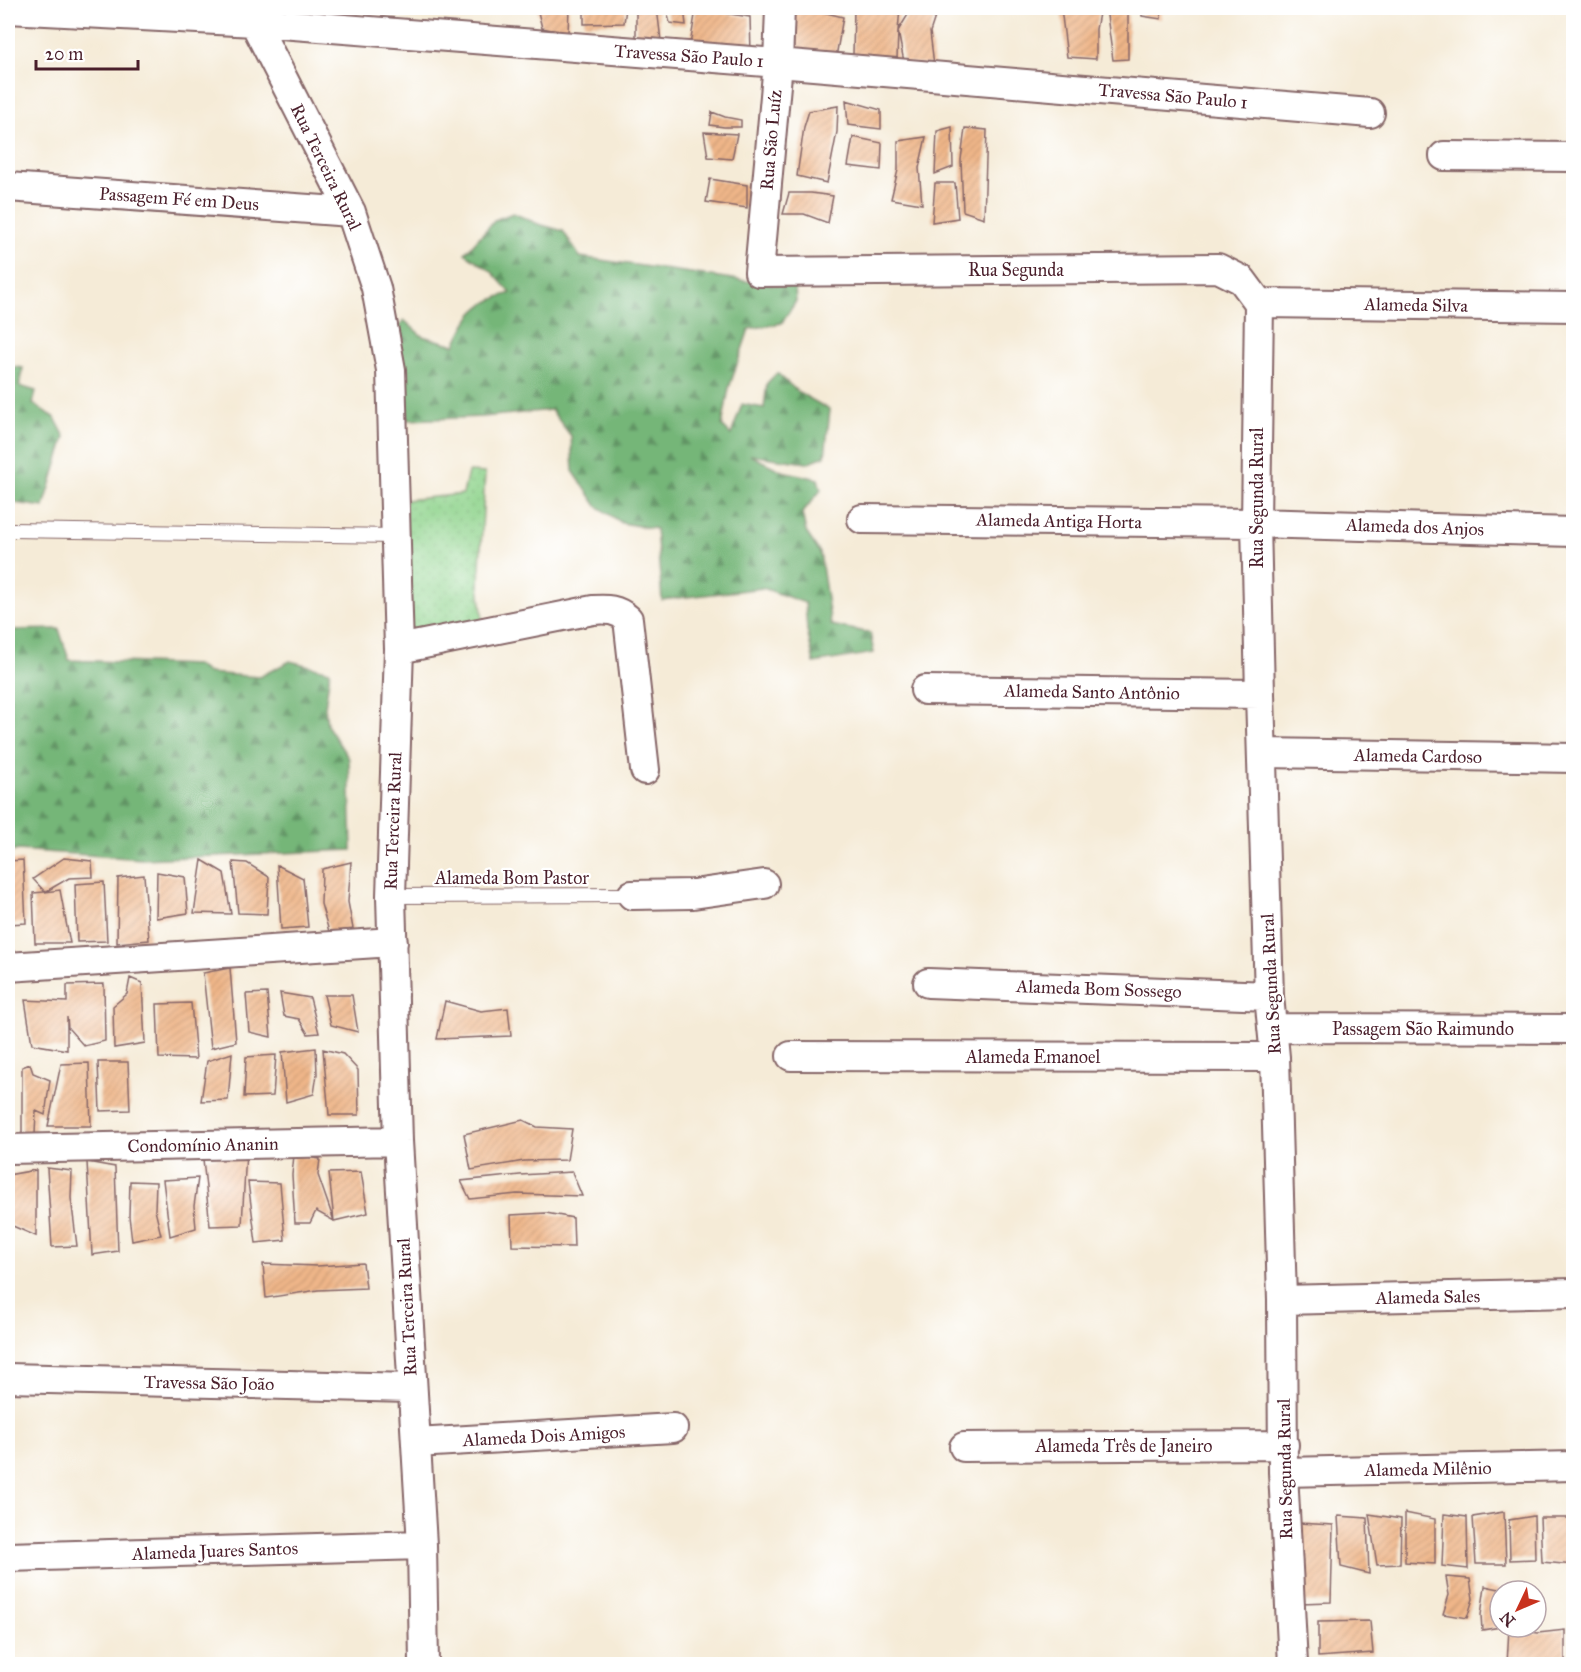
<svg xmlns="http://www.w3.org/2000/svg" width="1581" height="1672" font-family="'IM FELL Great Primer',serif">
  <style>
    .grass { fill: url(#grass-dots); stroke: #6d7a5c; stroke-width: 1.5 }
    .forest { fill: url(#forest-firs); stroke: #5f6a52; stroke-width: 1.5 }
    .building { fill: url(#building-hatch) }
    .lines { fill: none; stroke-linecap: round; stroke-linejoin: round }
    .service-casing { stroke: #866667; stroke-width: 16 }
    .minor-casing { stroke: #866667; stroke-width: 32 }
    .service { stroke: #fff; stroke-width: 14 }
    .minor { stroke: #fff; stroke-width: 28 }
    .labels { text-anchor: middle; stroke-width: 4.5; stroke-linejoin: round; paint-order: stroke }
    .street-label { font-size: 18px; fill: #4a1f2b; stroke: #fff }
  </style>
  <defs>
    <pattern id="grass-dots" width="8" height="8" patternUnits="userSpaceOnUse" patternTransform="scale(1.5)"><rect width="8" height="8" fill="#90d48d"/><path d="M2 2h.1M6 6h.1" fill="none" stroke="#7eb67a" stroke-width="1.8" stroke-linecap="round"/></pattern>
    <pattern id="forest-firs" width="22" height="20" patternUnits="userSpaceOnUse" patternTransform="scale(1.5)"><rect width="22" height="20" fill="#74b678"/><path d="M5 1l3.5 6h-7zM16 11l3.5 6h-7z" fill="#619363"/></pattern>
    <pattern id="building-hatch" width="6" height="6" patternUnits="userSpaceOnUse" patternTransform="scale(1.5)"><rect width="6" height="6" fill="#efb689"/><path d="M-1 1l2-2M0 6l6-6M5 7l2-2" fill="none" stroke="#ce9c76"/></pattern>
  </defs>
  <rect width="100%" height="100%" fill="#fff"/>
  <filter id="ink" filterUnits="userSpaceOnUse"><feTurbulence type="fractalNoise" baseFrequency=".0167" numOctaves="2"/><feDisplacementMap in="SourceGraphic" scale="12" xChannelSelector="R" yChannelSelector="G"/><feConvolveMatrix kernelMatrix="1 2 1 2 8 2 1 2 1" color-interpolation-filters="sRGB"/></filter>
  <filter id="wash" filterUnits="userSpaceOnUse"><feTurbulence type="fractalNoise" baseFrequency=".008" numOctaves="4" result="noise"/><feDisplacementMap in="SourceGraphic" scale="24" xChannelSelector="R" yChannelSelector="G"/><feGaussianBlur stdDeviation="1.35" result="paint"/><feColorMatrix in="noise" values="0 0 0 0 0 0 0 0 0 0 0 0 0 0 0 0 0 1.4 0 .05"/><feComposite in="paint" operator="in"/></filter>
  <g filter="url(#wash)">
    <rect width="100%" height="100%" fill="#f5ebd7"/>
    <path class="grass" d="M468 472 485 473 479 585 483 622 405 640 406 500 463 494Z"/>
    <path class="forest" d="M513 213 538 224 563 231 580 257 795 288 796 301 782 323 749 329 729 388 722 426 731 435 742 404 764 408 767 383 777 373 798 392 830 410 825 456 807 463 750 455 782 471 818 479 821 490 802 513 806 532 820 553 831 625 870 633 874 653 814 663 807 630 805 603 763 588 662 600 656 529 622 523 597 506 573 471 571 436 551 410 483 417 407 420 397 329 404 320 422 336 455 345C469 314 477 302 511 293L491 271 465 253 495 220Z
      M8 366 23 368 19 386 36 391 33 404 55 418 65 437 44 507 8 502Z
      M59 629 69 660 196 665 208 673 259 677 290 661 330 671 325 707 327 725 349 759 352 850 142 859 18 850 8 853V630Z"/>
    <g id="blocks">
      <path class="building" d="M537 8H569L568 33 542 28Z
        M584 8H626L624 23 584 24Z
        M636 8H657L662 49H636Z
        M666 8H684L686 25 670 23Z
        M792 8H806L843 17 835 63 794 54Z
        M854 8H900L898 31 912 8H938L930 32 934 65 904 62 898 31 897 59 853 55Z
        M1061 8H1100L1096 29V59L1067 57Z
        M1106 8H1128V59L1113 60Z
        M1141 8H1162L1161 19 1142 16Z
        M696 9 750 17 751 53 690 45Z
        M846 100 881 110V129L848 125Z
        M838 106 837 132 827 183 797 176 804 127 809 111Z
        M712 112 725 117 741 120V127H724L710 125Z
        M952 127 953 167 935 174 937 131Z
        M965 128 987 130 984 218 963 211 961 160Z
        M704 132 737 134 732 159 708 157Z
        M853 137 882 143 881 170 848 166Z
        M926 137 919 168 922 204 891 199 898 170V141Z
        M710 179 747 185V208L706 202Z
        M935 183H955L958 218 932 222Z
        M789 193H811L833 196 828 223 804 214H783Z
        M64 858 92 861 93 877 69 878 45 892 60 890 70 943H35L33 893 45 892 33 879Z
        M23 860 26 923 8 924V861Z
        M202 860 224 873 231 914 194 913Z
        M233 862 247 863 269 877 267 914 238 913Z
        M351 862 348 902 354 934 330 935 321 904 322 869Z
        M277 865 303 878 308 927 281 929Z
        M157 872 185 877 188 913 156 918Z
        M144 875 149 940 117 943 118 878Z
        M104 882 107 941 77 942 75 884Z
        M230 968 236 1042 211 1048 203 973Z
        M130 978 142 983 145 1043 114 1048 113 1006 127 994Z
        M104 984 105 1041 84 1046 68 1028 67 1017V1050L32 1044 25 1000 67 1002V985Z
        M267 993 271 1037 249 1032 246 994Z
        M280 993 310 998 319 1033 308 1034 299 1019 284 1016Z
        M324 995H352L358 1032 331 1025Z
        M445 1001 481 1011 508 1008 511 1036 437 1039Z
        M191 1003 196 1059 159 1058 157 1004Z
        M316 1048 317 1074 314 1094 286 1102 282 1052Z
        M323 1049 343 1054 358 1070 359 1115H329Z
        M232 1053 228 1100 201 1101 207 1061Z
        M276 1055 273 1096 244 1097 246 1057Z
        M98 1062H128L130 1110 100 1111Z
        M89 1063 91 1126H48L61 1064Z
        M30 1064 33 1073 50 1080 45 1115 36 1111 35 1135 22 1141V1067Z
        M523 1120 537 1127 572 1129 567 1160 524 1161 471 1170 464 1134Z
        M246 1151 242 1225 210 1226 203 1159Z
        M294 1155 320 1159 318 1175 334 1221 316 1211 310 1223H295L292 1175Z
        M87 1162 115 1167 118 1251 92 1255Z
        M47 1168 72 1171 71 1198 77 1246 52 1247Z
        M36 1170V1236L8 1224V1175Z
        M361 1172 368 1213 334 1221 329 1173Z
        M572 1172 582 1196 517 1194 470 1199 461 1181 520 1175Z
        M198 1178 194 1206 196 1228 170 1236 163 1180Z
        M130 1181 156 1182 155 1210 161 1235 132 1241 129 1216Z
        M248 1182 280 1183 285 1240 256 1243Z
        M546 1213 573 1218 574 1247 512 1246 511 1215Z
        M363 1263 366 1288 318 1290 266 1298 263 1264 317 1266Z
        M1504 1512 1506 1564H1476L1473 1517Z
        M1405 1513 1435 1519V1564L1405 1562Z
        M1369 1514 1401 1519 1400 1564 1377 1565Z
        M1444 1514 1467 1517 1468 1569 1442 1566Z
        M1338 1516 1367 1518 1369 1574 1341 1567Z
        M1534 1516 1535 1559 1510 1560 1509 1520Z
        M1540 1518H1571L1570 1562 1574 1544V1565L1542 1562Z
        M1298 1523 1333 1525 1331 1602 1300 1603Z
        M1446 1577 1470 1579 1473 1599 1467 1618 1443 1614 1449 1595Z
        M1485 1586 1504 1590 1500 1591V1627L1482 1630 1481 1615Z
        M1370 1621 1373 1653 1318 1657V1622Z
        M1509 1628 1538 1633 1565 1630V1664H1507Z"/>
    </g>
  </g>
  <g filter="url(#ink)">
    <use href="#blocks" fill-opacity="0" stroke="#866667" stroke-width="1.5"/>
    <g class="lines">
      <g class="service-casing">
        <path id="service" d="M12 530 395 536
          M391 896 632 895"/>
      </g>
      <g class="minor-casing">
        <path id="minor" d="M247 8 351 212 376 288 391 370 399 649 391 896 398 1141 422 1545 424 1664
          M780 8 778 63 759 272 1218 268 1242 280 1259 303
          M8 9 255 22 778 63 1370 113
          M1444 156 1574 157
          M8 187 351 212
          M1259 303 1256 523 1260 694 1269 996 1275 1057 1282 1300 1283 1472 1293 1664
          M1259 303 1574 307
          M862 519 1256 523 1574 532
          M399 649 593 610C607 609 617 609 628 619L645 770
          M925 690 1260 694
          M1262 753 1574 758
          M632 895 693 894 764 884
          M8 967 393 942
          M928 983 1269 996
          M1272 1028 1574 1029
          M791 1056 1275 1057
          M8 1149 398 1141
          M1282 1300 1574 1293
          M8 1378 411 1388
          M416 1443 673 1428
          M964 1447 1284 1445
          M1283 1472 1574 1466
          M8 1557 422 1545"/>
      </g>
      <use href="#service" class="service"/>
      <use href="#minor" class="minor"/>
    </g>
  </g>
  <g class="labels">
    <g class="street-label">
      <text transform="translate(689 56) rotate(4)" y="6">Travessa São Paulo 1</text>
      <text transform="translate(1173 96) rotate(5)" y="6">Travessa São Paulo 1</text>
      <text transform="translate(771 140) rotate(-85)" y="6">Rua São Luíz</text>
      <text transform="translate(326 167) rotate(64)" y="6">Rua Terceira Rural</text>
      <text transform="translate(179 199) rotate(4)" y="6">Passagem Fé em Deus</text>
      <text x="1016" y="276">Rua Segunda</text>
      <text transform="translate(1416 305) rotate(1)" y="6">Alameda Silva</text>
      <text transform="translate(1257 498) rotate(-90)" y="6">Rua Segunda Rural</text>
      <text transform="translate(1059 521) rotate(1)" y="6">Alameda Antiga Horta</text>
      <text transform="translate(1415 527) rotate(2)" y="6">Alameda dos Anjos</text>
      <text transform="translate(1092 692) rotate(1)" y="6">Alameda Santo Antônio</text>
      <text transform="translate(1418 756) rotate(1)" y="6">Alameda Cardoso</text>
      <text transform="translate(393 821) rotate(-88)" y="6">Rua Terceira Rural</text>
      <text x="512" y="884">Alameda Bom Pastor</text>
      <text transform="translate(1271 984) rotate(-93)" y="6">Rua Segunda Rural</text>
      <text transform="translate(1099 989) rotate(2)" y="6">Alameda Bom Sossego</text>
      <text x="1423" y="1035">Passagem São Raimundo</text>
      <text x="1033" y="1063">Alameda Emanoel</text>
      <text transform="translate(203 1145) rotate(-1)" y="6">Condomínio Ananin</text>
      <text transform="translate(1428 1297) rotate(-1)" y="6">Alameda Sales</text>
      <text transform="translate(407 1307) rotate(-93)" y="6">Rua Terceira Rural</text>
      <text transform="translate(209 1383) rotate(1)" y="6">Travessa São João</text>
      <text transform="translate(544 1436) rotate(-3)" y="6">Alameda Dois Amigos</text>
      <text x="1124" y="1452">Alameda Três de Janeiro</text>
      <text transform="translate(1285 1469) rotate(-91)" y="6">Rua Segunda Rural</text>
      <text transform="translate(1428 1469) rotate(-1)" y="6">Alameda Milênio</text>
      <text transform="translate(215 1551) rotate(-2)" y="6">Alameda Juares Santos</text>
    </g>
  </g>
  <rect width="1581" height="1672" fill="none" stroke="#fff" stroke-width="30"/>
  <g transform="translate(1518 1609) rotate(226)"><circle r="28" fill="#ffffff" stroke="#b7a5aa" stroke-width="1.5"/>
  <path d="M0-4.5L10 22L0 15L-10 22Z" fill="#c8321e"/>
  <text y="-9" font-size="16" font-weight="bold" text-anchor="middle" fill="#4a1f2b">N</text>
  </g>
  <path d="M36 60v9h102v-9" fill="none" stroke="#4a1f2b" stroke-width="3"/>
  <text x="45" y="60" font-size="18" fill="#4a1f2b" stroke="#ffffff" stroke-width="4.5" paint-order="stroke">20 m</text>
</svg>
